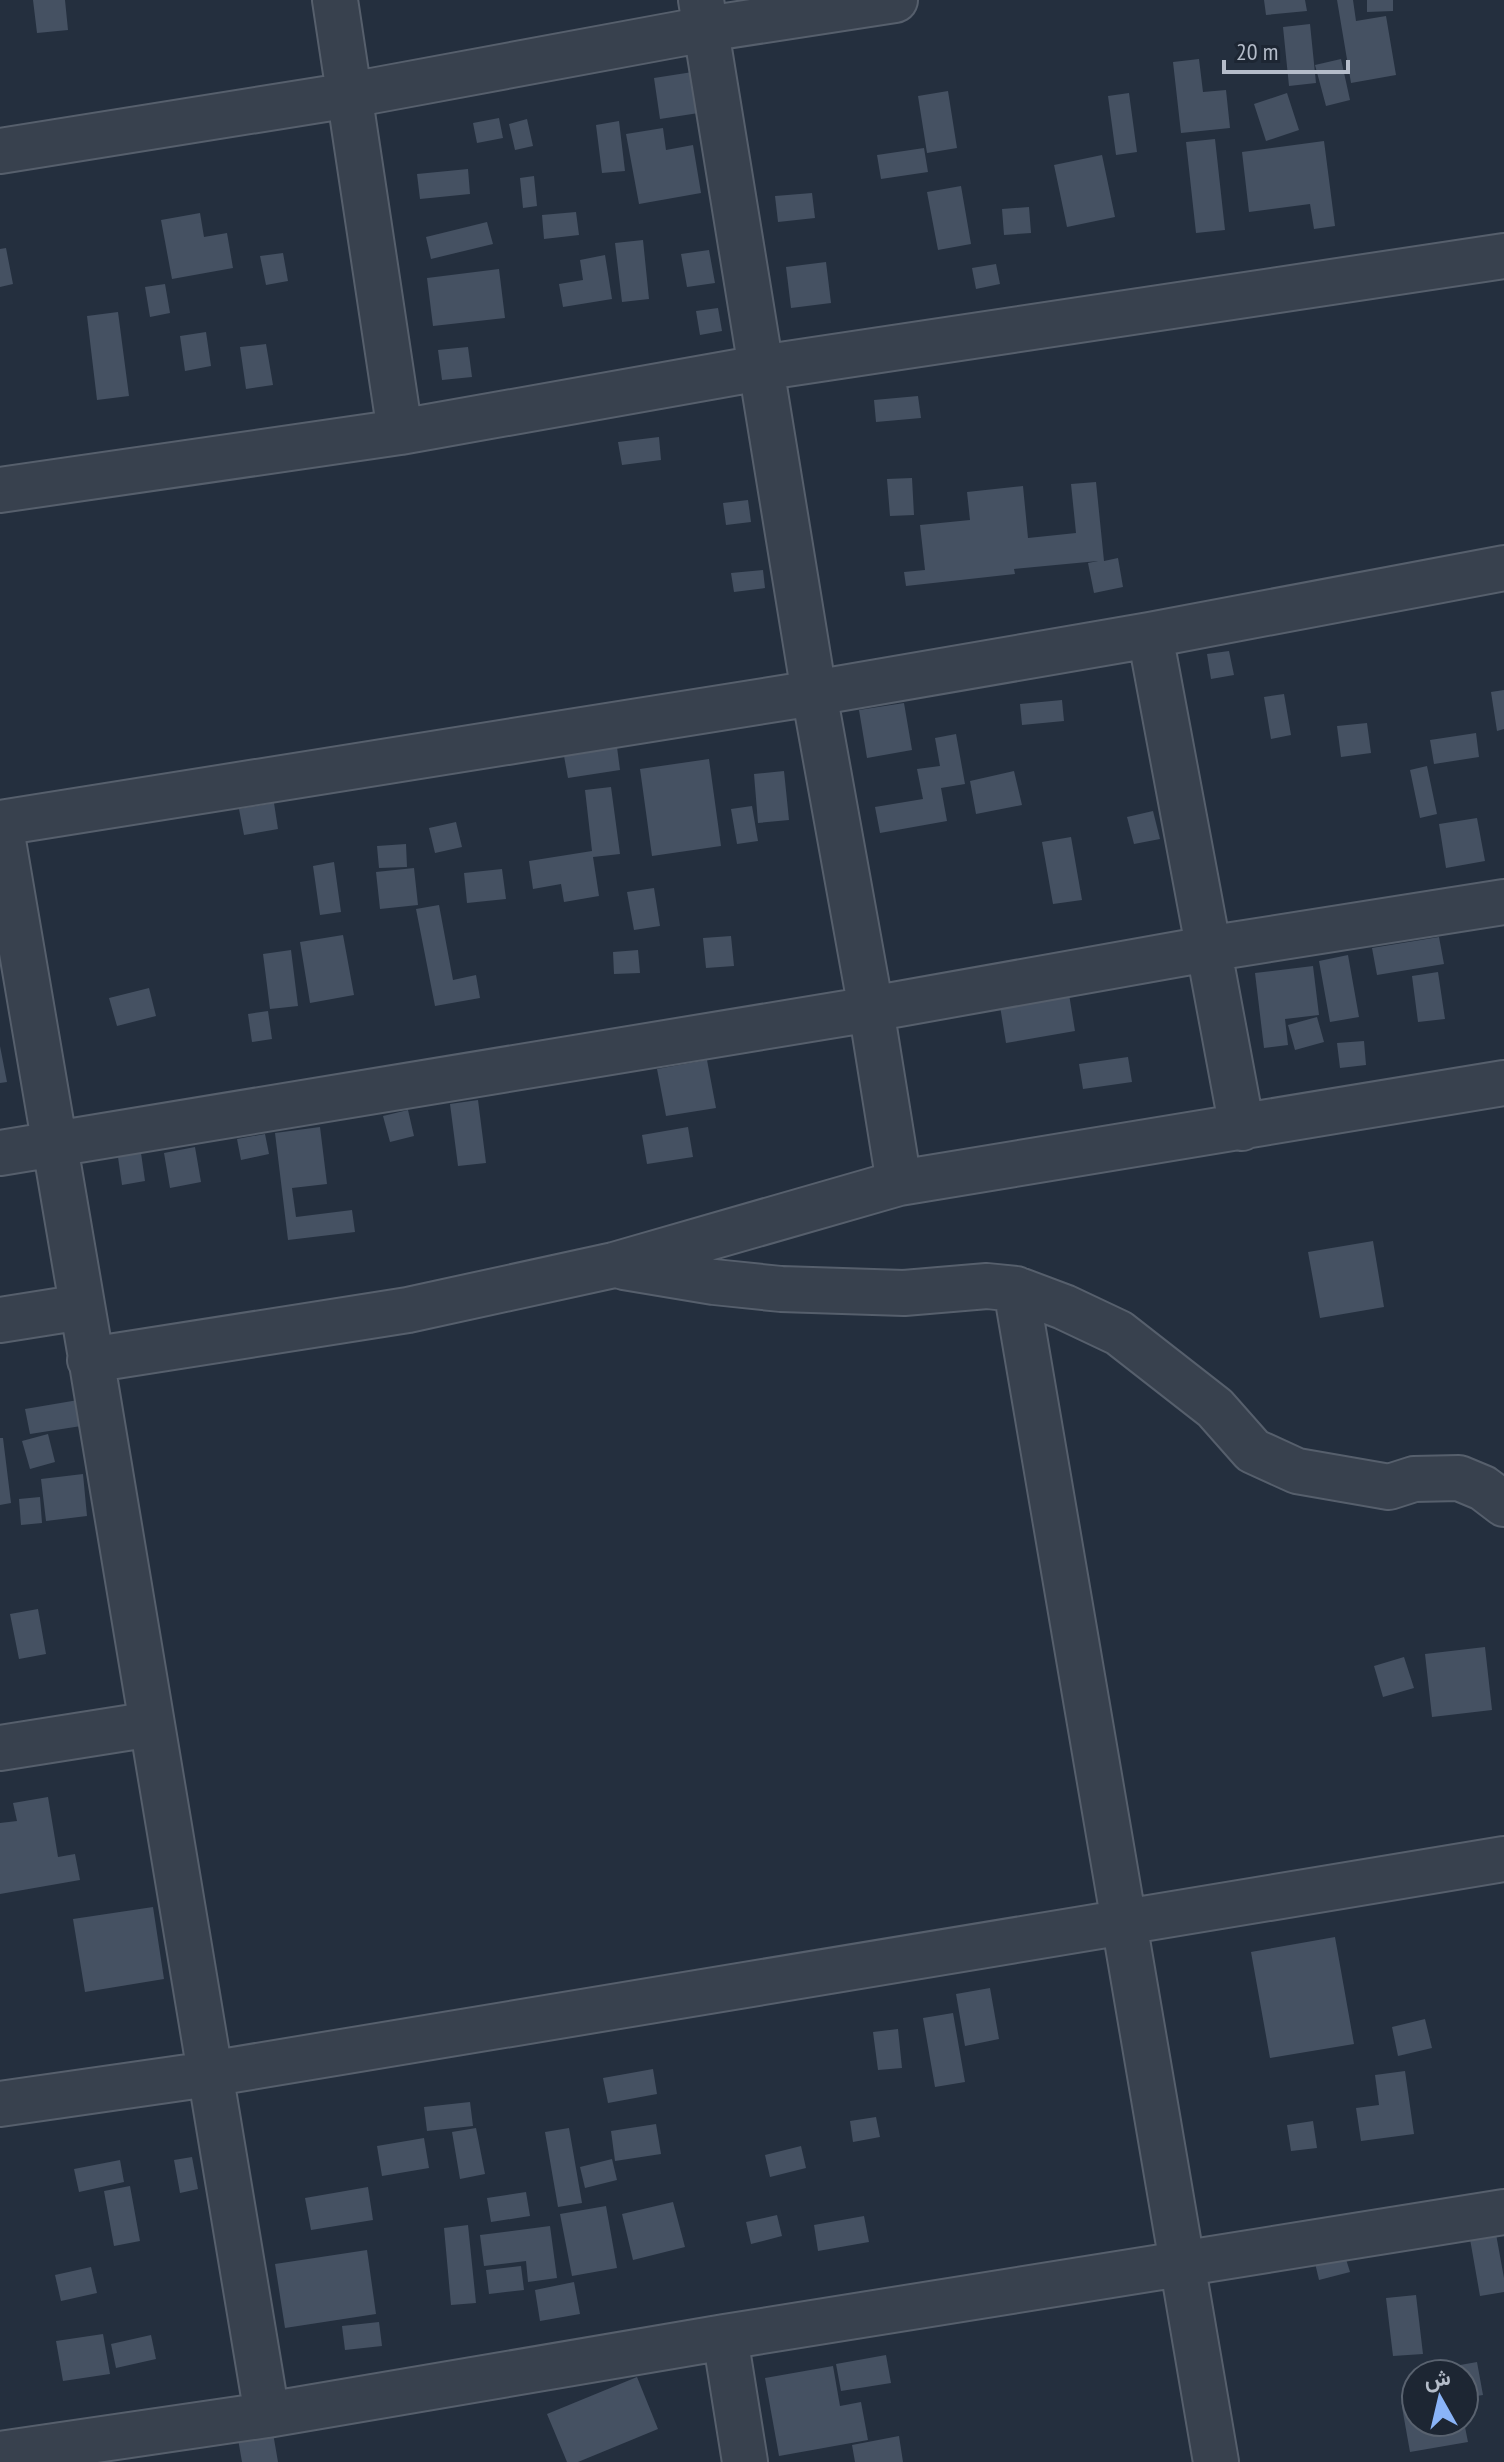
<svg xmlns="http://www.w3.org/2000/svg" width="1504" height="2462" font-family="'PT Sans Narrow',Vazirmatn,sans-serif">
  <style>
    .building { fill: #455162 }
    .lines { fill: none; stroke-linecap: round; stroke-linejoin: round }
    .minor-casing { stroke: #565f6c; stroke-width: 48 }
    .minor { stroke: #38414e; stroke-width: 44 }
  </style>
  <rect width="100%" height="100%" fill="#242f3e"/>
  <path class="building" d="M33 0H65L68 30 37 33Z
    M1264 0H1305L1307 11 1266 15Z
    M1337 0H1353L1356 21 1386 16 1396 75 1351 83Z
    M1367 0H1393V11L1367 12Z
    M1310 24 1316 83 1289 86 1283 27Z
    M1199 59 1203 92 1226 90 1230 128 1181 133 1173 62Z
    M1341 59 1350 100 1326 106 1315 65Z
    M699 71 705 112 660 119 654 78Z
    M948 91 957 148 927 153 918 96Z
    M1129 93 1137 152 1116 155 1108 96Z
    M1287 93 1299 130 1266 141 1254 104Z
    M499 118 503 138 477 143 473 123Z
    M527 119 533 146 515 150 509 124Z
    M619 121 625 171 602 173 596 125Z
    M663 128 666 150 693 145 701 193 639 204 626 134Z
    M1215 139 1225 230 1196 233 1186 142Z
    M1324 141 1335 226 1314 229 1310 204 1249 212 1242 152Z
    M924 148 928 172 881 179 877 155Z
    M1102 155 1115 217 1067 227 1054 165Z
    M468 169 470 194 420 199 417 174Z
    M534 176 537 206 523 208 520 178Z
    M961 186 971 244 938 250 927 192Z
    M812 193 815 218 778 222 775 196Z
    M1029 207 1031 233 1004 235 1002 209Z
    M576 212 579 235 544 239 542 215Z
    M200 213 204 237 227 233 233 268 172 279 161 220Z
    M487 222 493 244 431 259 426 237Z
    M643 240 649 299 622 302 615 243Z
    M6 248 13 284 0 287V249Z
    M709 250 715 283 687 287 681 254Z
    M283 253 288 281 266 285 260 256Z
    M605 255 612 299 563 307 559 284 583 280 580 260Z
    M826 262 831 303 791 308 786 267Z
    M996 264 1000 284 976 289 972 268Z
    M499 269 505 318 433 326 427 278Z
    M165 284 170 313 150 317 145 287Z
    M718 308 722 331 700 335 696 311Z
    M118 312 129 396 97 400 87 316Z
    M206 332 211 366 185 371 180 336Z
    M266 344 273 385 246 389 240 347Z
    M468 347 472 377 442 380 438 350Z
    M918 396 921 418 876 422 874 400Z
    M659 437 661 460 622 465 618 442Z
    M912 478 914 515 890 516 887 479Z
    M1096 482 1104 561 1118 558 1123 587 1094 593 1088 563 1098 561 1014 569 1015 574 906 586 904 572 925 570 920 525 970 520 967 492 1023 486 1028 538 1076 533 1071 484Z
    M748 500 751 522 726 525 723 503Z
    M763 570 765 588 734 592 731 573Z
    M1229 651 1234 675 1211 679 1207 654Z
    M1504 690V729L1497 731 1491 692Z
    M1284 694 1291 735 1271 739 1264 697Z
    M1062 700 1064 721 1022 725 1020 704Z
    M904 703 912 750 867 758 859 710Z
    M1367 723 1371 753 1341 757 1337 726Z
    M1476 733 1479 757 1434 764 1430 740Z
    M956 734 965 784 941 788 947 821 880 833 875 807 923 799 917 769 940 766 935 738Z
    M617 747 620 770 568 778 564 756Z
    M709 759 721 846 652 856 640 769Z
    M1427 766 1437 814 1420 818 1410 770Z
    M784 771 789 820 758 823 754 774Z
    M1014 771 1022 805 976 814 970 781Z
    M611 787 620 854 593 857 599 896 564 902 561 884 533 889 529 861 592 851 585 790Z
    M274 803 278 829 244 835 239 809Z
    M752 806 758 841 737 844 731 809Z
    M1153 811 1160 839 1134 844 1127 817Z
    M1477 818 1485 861 1446 868 1439 824Z
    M456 822 462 847 435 853 429 828Z
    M1071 837 1082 900 1053 904 1042 842Z
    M406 844 407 867 379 868 377 846Z
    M334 862 341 912 320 915 313 866Z
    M414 868 418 905 380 909 376 872Z
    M502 869 506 899 467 903 464 873Z
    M654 888 660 926 634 930 627 892Z
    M439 905 453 980 476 975 480 998 435 1006 416 909Z
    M343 935 354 995 310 1003 300 942Z
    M731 936 734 966 706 968 703 938Z
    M1439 937 1444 964 1377 975 1372 948Z
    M291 950 298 1006 270 1009 263 954Z
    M638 950 640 973 614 974 613 952Z
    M1348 955 1359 1017 1330 1022 1319 961Z
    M1313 966 1319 1015 1285 1019 1288 1045 1264 1048 1255 973Z
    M1438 972 1445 1019 1418 1022 1412 976Z
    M149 988 156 1016 117 1026 109 998Z
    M1069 994 1075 1031 1006 1043 1000 1006Z
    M268 1011 272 1039 252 1042 248 1014Z
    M1317 1017 1324 1042 1295 1050 1288 1025Z
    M1364 1041 1366 1065 1340 1068 1337 1043Z
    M0 1046 7 1082 0 1083Z
    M1128 1057 1132 1082 1083 1089 1079 1064Z
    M707 1060 716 1108 666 1116 657 1069Z
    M478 1100 486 1163 458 1166 450 1104Z
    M408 1110 414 1136 390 1142 383 1116Z
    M320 1127 327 1184 292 1188 296 1217 352 1210 355 1232 288 1240 275 1133Z
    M688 1127 693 1157 647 1164 642 1135Z
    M265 1134 269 1154 241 1160 237 1139Z
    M195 1147 201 1182 170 1188 164 1153Z
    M141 1153 145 1181 122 1185 118 1157Z
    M1373 1241 1384 1307 1320 1318 1308 1252Z
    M90 1398 94 1424 30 1434 25 1409Z
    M48 1434 55 1462 30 1469 22 1441Z
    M0 1438H3L11 1503 0 1505Z
    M83 1474 87 1516 46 1521 41 1479Z
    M40 1497 42 1523 21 1525 19 1499Z
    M38 1609 46 1654 19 1659 10 1614Z
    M1485 1647 1492 1710 1432 1717 1425 1654Z
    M1404 1657 1414 1688 1383 1697 1374 1666Z
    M48 1797 58 1857 75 1854 80 1880 0 1894V1823L17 1821 13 1803Z
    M153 1907 164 1979 85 1992 73 1919Z
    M1335 1937 1354 2044 1270 2058 1251 1952Z
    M990 1988 999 2039 965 2046 956 1994Z
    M953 2013 965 2082 935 2087 923 2018Z
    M1425 2019 1432 2048 1398 2056 1392 2027Z
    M898 2029 902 2068 878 2070 873 2032Z
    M653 2069 657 2094 608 2103 603 2078Z
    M1405 2071 1414 2134 1361 2141 1356 2108 1379 2105 1375 2075Z
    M470 2102 473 2126 427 2131 424 2107Z
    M876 2117 880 2137 853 2142 850 2121Z
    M1313 2121 1317 2148 1291 2151 1287 2125Z
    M656 2124 661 2154 615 2161 611 2131Z
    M476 2128 485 2174 460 2179 452 2132Z
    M569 2128 582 2203 558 2207 545 2132Z
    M424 2138 429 2168 382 2176 377 2146Z
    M801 2146 806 2168 770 2177 765 2155Z
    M192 2157 198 2189 180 2193 174 2160Z
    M612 2159 617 2180 585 2188 580 2167Z
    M120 2160 124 2182 79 2192 74 2169Z
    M130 2186 140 2241 114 2246 104 2191Z
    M368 2187 373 2220 311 2230 305 2198Z
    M526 2192 530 2216 491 2222 487 2198Z
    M673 2202 685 2247 633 2260 622 2214Z
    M606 2206 617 2268 572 2276 560 2214Z
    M777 2215 782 2236 751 2244 746 2222Z
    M864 2216 869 2242 818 2251 814 2225Z
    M468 2225 476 2303 451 2305 444 2228Z
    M550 2226 557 2278 528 2282 526 2261 484 2266 480 2235Z
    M1496 2234 1504 2278V2292L1480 2296 1470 2239Z
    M367 2250 376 2314 285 2328 275 2264Z
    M1345 2256 1350 2272 1319 2280 1315 2263Z
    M521 2266 524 2290 489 2294 486 2270Z
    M91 2267 97 2293 61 2301 55 2275Z
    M574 2282 580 2314 540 2321 535 2290Z
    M1416 2295 1423 2354 1393 2356 1386 2298Z
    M379 2322 382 2346 345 2350 342 2326Z
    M103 2334 110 2374 63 2381 56 2341Z
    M151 2335 156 2359 116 2368 111 2344Z
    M886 2355 891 2383 841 2391 836 2364Z
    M1477 2362 1483 2395 1464 2398V2374H1450L1449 2367Z
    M833 2366 840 2406 861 2402 868 2440 779 2456 765 2378Z
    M637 2377 658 2429 578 2462H567L547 2414Z
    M1416 2405V2422H1464L1468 2442 1410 2452 1402 2407Z
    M273 2433 278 2462H242L238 2439Z
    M899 2436 903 2462H855L852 2445Z"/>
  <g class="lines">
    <g class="minor-casing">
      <path id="minor" d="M335 0 400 432
        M701 0 814 693 871 1009 899 1183
        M0 151 350 95 706 29 895 0
        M0 490 400 432 760 368 1504 256
        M1150 635 1242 1128
        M0 823C93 1353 176 1885 267 2415
        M0 823 814 693 1150 635 1504 568
        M0 1153 871 1009 1207 949 1504 902
        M624 1267 714 1282 781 1289 904 1293 987 1286 1016 1289 1064 1307 1119 1333 1215 1408 1253 1451 1297 1471 1389 1487 1414 1479 1459 1478 1483 1488 1504 1504
        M1016 1289 1216 2462
        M0 1320 82 1307
        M90 1360 408 1310 614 1265 899 1183 1504 1083
        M0 1748 152 1724
        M0 2104 209 2074 1504 1859
        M725 2337 745 2462
        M0 2454 267 2415 725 2337 1504 2212"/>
    </g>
    <use href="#minor" class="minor"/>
  </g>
  <g transform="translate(1440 2398) rotate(352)"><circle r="38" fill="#1d2633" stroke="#59626f" stroke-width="2"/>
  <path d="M0-6L14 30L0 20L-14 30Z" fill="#8ab4f8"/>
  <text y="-12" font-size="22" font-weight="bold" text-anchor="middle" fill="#b4bcc9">ش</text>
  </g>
  <path d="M1224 60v12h124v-12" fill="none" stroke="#b4bcc9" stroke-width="4"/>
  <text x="1236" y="60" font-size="24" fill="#b4bcc9" stroke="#1d2633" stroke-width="6" paint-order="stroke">20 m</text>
</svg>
